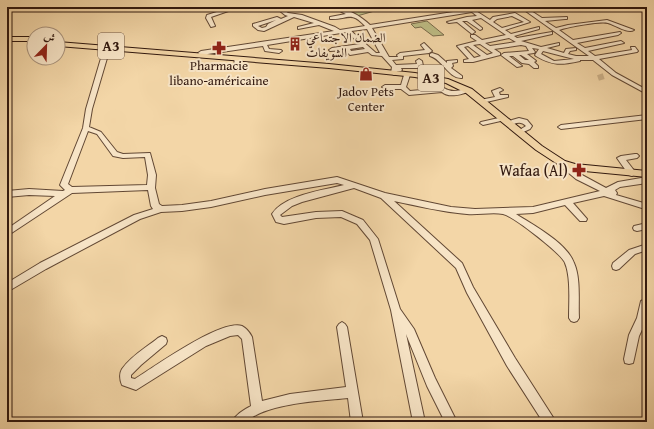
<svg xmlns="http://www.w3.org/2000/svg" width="654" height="429" font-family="'Gentium Book Plus',Amiri,serif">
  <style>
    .green { fill: #bebd85; stroke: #786a4a }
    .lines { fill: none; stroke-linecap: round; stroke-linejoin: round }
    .minor-tunnel { stroke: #ccb088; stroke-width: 6; stroke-dasharray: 6 3; stroke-linecap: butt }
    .minor-casing { stroke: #624834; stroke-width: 2 }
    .highway-casing { stroke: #31180e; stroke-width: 2 }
    .minor { fill: #f7e4c6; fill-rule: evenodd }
    .highway { fill: #f3d6a7; fill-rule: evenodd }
    .labels { text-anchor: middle; stroke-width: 4; stroke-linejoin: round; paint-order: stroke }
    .far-poi-label { font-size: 13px; fill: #31180e; stroke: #f7e4c6 }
    .shield { fill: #f7e4c6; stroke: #6c5545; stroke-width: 1 }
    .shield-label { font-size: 15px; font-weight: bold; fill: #31180e }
    .poi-label { font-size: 16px; fill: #31180e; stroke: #f7e4c6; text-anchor: end }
  </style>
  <rect width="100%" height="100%" fill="#f3d6a7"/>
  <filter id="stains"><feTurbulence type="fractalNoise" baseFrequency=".005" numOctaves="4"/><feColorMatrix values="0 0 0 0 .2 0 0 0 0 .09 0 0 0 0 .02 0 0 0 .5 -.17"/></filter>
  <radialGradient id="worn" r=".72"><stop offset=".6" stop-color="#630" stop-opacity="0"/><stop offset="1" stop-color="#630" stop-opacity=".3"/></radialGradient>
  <path class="green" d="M360 7H392L390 11 378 10 357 16 343 10Z
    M427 21 444 35 433 36 421 27 415 28 411 24Z"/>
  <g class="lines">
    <path class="minor-tunnel" d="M598 78 604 76"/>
    <g class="minor-casing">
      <path id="minor" d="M233 7H240L211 17 215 26 211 27 206 18 207 15Z
        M275 7H280L288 13 302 15 335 27 340 30 365 26C350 10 348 20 330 19V17L346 14 332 7C345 7 361 16 370 25L485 7H511L490 11 488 9 476 11 490 20 493 17 515 13 530 22 505 30 511 34 539 27V29L514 36 517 38 552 32V34L521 41 541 47 559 43V45L547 48 564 53 566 49 576 48V50L570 51 568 54 576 56H589L520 7H525L542 18 567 17V19H565L545 21 556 28 568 25 607 20 634 30C628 34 615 25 608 23 599 21 569 27 559 30L573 40 620 32 621 33 618 35 577 43 585 48 621 41 624 43 588 51 595 56 632 50 631 47H635L638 51 637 52 599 59 616 73 647 90V94L612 75 593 60H580V61C561 65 553 66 536 56L535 55 539 49 532 48 535 52 534 53 527 54 535 60 536 61 534 62 538 66V68H534L529 64 522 63 513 56H509L522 66 517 67 501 55 504 53 529 51 526 46 521 45 494 49 500 53V55L473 62H464V60L469 59 457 46 477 41 471 37V35H475L482 40 506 35 481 18 472 20 482 28V29L480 30 467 21H462L474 31 475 32 472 34 457 22 449 23 447 22 467 17 477 16 472 12 372 28 389 57H398L397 55 400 53 425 50 421 45 424 43 432 51 429 53 403 56V59L392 60 396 65 417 64 416 61 419 59 422 61 423 66 420 68H401L402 70 401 71H397L396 74 394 75 391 73 392 67 382 56 372 55 368 52 350 55 345 50 330 51 329 50 332 48 360 44 347 32 267 45 269 49 281 50 282 51 279 53 265 51 263 46 201 55 198 53 201 51 334 31 319 25 298 29V27L314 23 294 17 264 31 258 30 253 26V24L277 17 281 19 288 16 285 15ZM512 16 524 22 502 28 493 22 497 19ZM276 20 268 24 266 27 262 28 258 26ZM367 29 380 53H376L351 31ZM509 38 516 42 490 46 485 43ZM480 44 493 53 487 55 473 45ZM468 46 481 56 474 58 464 47ZM363 47 365 49 351 51 350 49ZM543 51 574 59 554 61 541 54ZM519 55H521L529 60H525Z
        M644 7H647V8H644Z
        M107 46 110 48 92 109 89 127 101 132 117 152 123 154 150 153 156 175 155 188 159 204 162 206 182 205 211 201 265 189 337 177 385 193 451 207 475 209 533 207 600 191 576 179 559 165 558 163 559 161H562L582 175 606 188 618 182 647 177V183L620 187 615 190 617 193 616 195 647 204V208L645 209 604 196 573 203 587 219 586 221H580L565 205 533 213 516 214C533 225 567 243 574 263 581 279 578 301 579 318L577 321 574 322 571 321 569 318C569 302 571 277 565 263 562 254 513 216 503 214 492 212 478 215 467 214 442 212 418 206 394 201L462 263 473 287 515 358 556 422H543L507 366 467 293 456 268 381 198 354 188 302 202 292 206 280 215 282 217 316 212 342 211 363 220 378 239 400 309 414 329 435 378 457 422H445L427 386 406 334 425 422H413L391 310 370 240 357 224 341 217 316 218 284 224 276 222 272 214C284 195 324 190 344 185L337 183 265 195 211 207 182 211 161 212 140 219 46 269 7 292V283L40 263 134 215 153 209 151 206 148 190 72 193 7 236V229L55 196 29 195 7 197V191L29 189 63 191 65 190 60 185 83 128 86 109 104 48ZM88 131 97 134 113 156 123 158 145 157 148 175 147 185 72 187 68 184Z
        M432 53 438 55 447 63V61L457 60V62L452 63 453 66 451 68 462 76V78C449 79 442 59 430 56V54Z
        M234 57 239 58 240 67 235 66Z
        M407 73 410 75 406 87 410 91 444 88C452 93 458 91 467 88L470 90C464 95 448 98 442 92L409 95 401 89H385L382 87 385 85H401L404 75Z
        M500 88 503 90 499 92 500 95H508V97L482 103 479 101 480 100 495 97 492 91Z
        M647 115V119L561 129 558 127 561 125Z
        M503 117 505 118V120L483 125 480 123 481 122Z
        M519 118 527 120 532 126 530 129 519 134 516 132 526 126C520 120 515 124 508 126L505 124 512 120Z
        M635 154H637L639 156 637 158 626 160 636 173 632 176 629 175 617 158 621 156Z
        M647 223V229L637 231 634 230 633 228 634 226Z
        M647 244V250L635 254 619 269 616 270 613 269 612 266 613 263 629 250Z
        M647 298V319L639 336 634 359 633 363 629 364 625 363 624 359 629 335 637 318 641 301Z
        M342 322 345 324 347 327 363 422H351L348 398C320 401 266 403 246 422H232C236 414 244 410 251 406L242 339 238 335 230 336 206 346 136 390 122 385C120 380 119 374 122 369 131 356 147 347 158 338L162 336 166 338 167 341 166 344 141 365 131 375V378L135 379C154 367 221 319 242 326 246 328 250 333 252 337L262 401 290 394 346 387 337 327 339 324Z"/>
    </g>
    <g class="highway-casing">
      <path id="highway" d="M7 37H34V41H7Z
        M58 42 329 64 415 73 448 79 472 89 542 146 565 161 575 164 647 171V177L574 170 559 165 536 150 466 93 446 83 415 77 329 68 58 46Z"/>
    </g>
    <use href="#minor" class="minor"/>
    <use href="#highway" class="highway"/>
  </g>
  <defs>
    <g id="building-bare" transform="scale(1.08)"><path d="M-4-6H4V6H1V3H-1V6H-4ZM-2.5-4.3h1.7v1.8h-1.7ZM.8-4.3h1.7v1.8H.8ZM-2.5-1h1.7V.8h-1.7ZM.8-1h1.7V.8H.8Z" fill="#8f2418" stroke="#f7e4c6" stroke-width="2.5" paint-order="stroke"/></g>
    <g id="pharmacy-bare" transform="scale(1.08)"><path d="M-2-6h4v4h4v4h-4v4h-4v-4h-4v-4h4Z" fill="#8f2418" stroke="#f7e4c6" stroke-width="2.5" paint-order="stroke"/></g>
    <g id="shop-bare" transform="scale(1.08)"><path d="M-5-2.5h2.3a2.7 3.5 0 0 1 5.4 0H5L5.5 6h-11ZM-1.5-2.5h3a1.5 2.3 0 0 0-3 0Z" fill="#8f2418" stroke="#f7e4c6" stroke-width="2.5" paint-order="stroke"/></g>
  </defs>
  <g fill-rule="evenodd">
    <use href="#building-bare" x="295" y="44"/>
    <use href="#pharmacy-bare" x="219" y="48"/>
    <use href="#shop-bare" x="366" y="74"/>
    <use href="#pharmacy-bare" x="579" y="170"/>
  </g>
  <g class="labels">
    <g class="far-poi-label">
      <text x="306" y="42" text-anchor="start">الضمان الاجتماعي<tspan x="306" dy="15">الشويفات</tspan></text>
      <text x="219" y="70">Pharmacie<tspan x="219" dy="15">libano-américaine</tspan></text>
      <text x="366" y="96">Jadov Pets<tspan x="366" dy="15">Center</tspan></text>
    </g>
    <g class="shield">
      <rect x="98" y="33" width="26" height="26" rx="3"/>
      <rect x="418" y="65" width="26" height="26" rx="3"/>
    </g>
    <g class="shield-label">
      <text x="111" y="51">A3</text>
      <text x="431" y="83">A3</text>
    </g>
    <g class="poi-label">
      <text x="568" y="176">Wafaa (Al)</text>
    </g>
  </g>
  <rect width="654" height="429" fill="none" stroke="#f3d6a7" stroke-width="24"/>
  <rect x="8" y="8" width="638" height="413" fill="none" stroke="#31180e" stroke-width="2"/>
  <rect x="12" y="12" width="630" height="405" fill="none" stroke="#31180e"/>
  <g transform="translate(46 46) rotate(23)"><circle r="19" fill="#f7e4c6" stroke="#a8927c"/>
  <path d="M0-3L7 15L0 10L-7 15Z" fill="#8f2418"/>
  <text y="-6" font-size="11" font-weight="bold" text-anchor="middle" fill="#31180e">ش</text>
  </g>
  <rect width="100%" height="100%" filter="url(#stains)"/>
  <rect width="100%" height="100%" fill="url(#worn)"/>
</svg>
